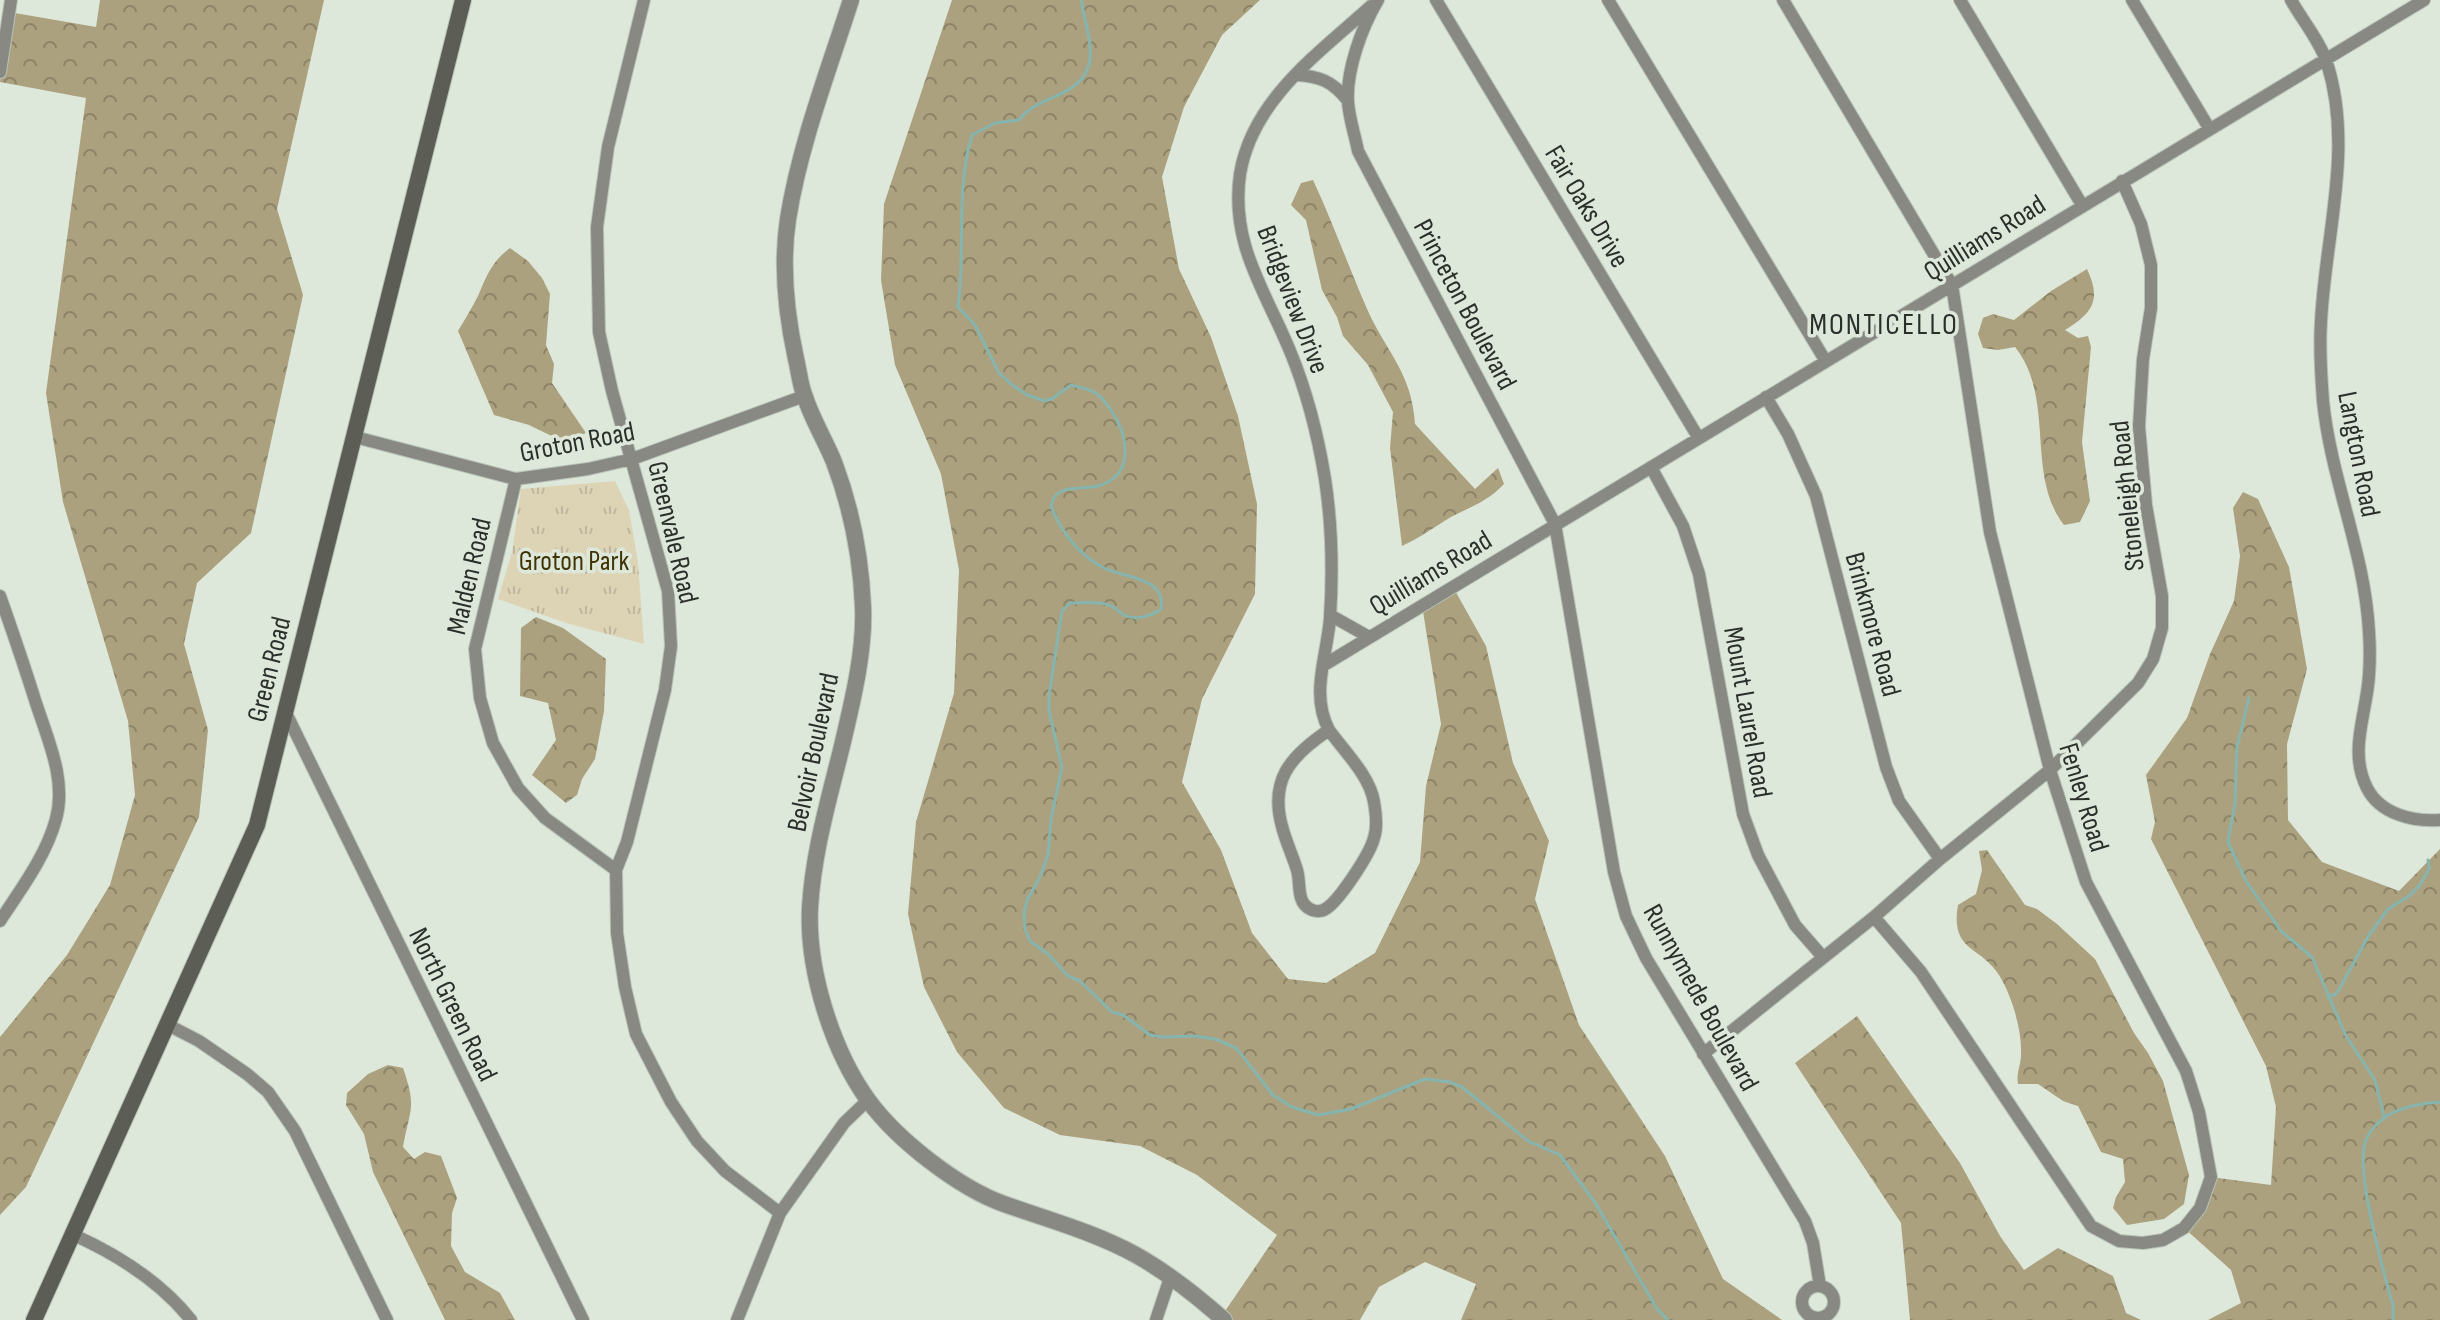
<svg xmlns="http://www.w3.org/2000/svg" width="2440" height="1320" font-family="'Sofia Sans Condensed',sans-serif">
  <style>
    .forest { fill: url(#forest-crowns) }
    .park { fill: url(#park-tufts) }
    .lines { fill: none; stroke-linecap: round; stroke-linejoin: round }
    .stream { stroke: #86b5af; stroke-width: 3 }
    .minor-casing { stroke: #b9c3b8; stroke-width: 14 }
    .tertiary-casing { stroke: #b9c3b8; stroke-width: 18 }
    .secondary-casing { stroke: #b9c3b8; stroke-width: 18 }
    .minor { stroke: #888983; stroke-width: 12 }
    .tertiary { stroke: #888983; stroke-width: 16 }
    .secondary { stroke: #5c5e55; stroke-width: 16 }
    .labels { text-anchor: middle; stroke-width: 7; stroke-linejoin: round; paint-order: stroke }
    .street-label { font-size: 28px; fill: #2b2f2a; stroke: #dde8db }
    .park-label { font-size: 28px; fill: #413505; stroke: #dde8db }
    .neighbourhood-label { font-size: 30px; letter-spacing: 2px; fill: #2b2f2a; stroke: #dde8db }
  </style>
  <defs>
    <pattern id="forest-crowns" width="20" height="18" patternUnits="userSpaceOnUse" patternTransform="scale(2)"><rect width="20" height="18" fill="#aca17e"/><path d="M2 6a3 3 0 1 1 6 0M12 15a3 3 0 1 1 6 0" fill="none" stroke="#8c8467"/></pattern>
    <pattern id="park-tufts" width="24" height="20" patternUnits="userSpaceOnUse" patternTransform="scale(2)"><rect width="24" height="20" fill="#ddd4b6"/><path d="M3 7l-1-3M5 7V3M7 7l1-3M15 17l-1-3M17 17v-4M19 17l1-3" fill="none" stroke="#beb69d"/></pattern>
  </defs>
  <rect width="100%" height="100%" fill="#dde8db"/>
  <path class="forest" d="M100 0H324L277 209 303 295 251 533 197 583 184 644 208 730 199 817 26 1187 0 1215V1037L67 955 110 885 135 795 128 721 63 502 46 393 86 98 0 82 9 12 96 27Z
    M952 0H1260L1222 35 1184 107 1162 177 1179 269 1211 337 1238 416 1257 504 1255 594 1202 699 1182 782 1221 850 1252 933 1288 979 1326 983 1375 953 1420 862 1426 786 1441 724 1422 605 1453 587 1486 646 1513 763 1549 841 1535 899 1579 1025 1665 1156 1723 1279 1782 1320H1461L1476 1284 1425 1262 1379 1287 1360 1320H1224L1221 1317 1277 1235 1197 1175 1140 1146 1060 1135 1004 1108 957 1052 924 987 908 914 916 822 954 693 959 570 941 474 895 365 881 280 884 204Z
    M1313 180C1333 223 1349 268 1368 311 1387 353 1412 373 1415 424L1475 489 1498 468 1504 484C1487 502 1472 506 1451 517 1434 527 1420 538 1402 546L1390 448 1393 412 1368 365 1343 336 1337 317 1322 290 1306 220 1291 205 1301 183Z
    M510 248 528 261 542 278 550 294 546 345 554 364 552 383 586 433 564 442 529 425 494 415 458 331C465 319 472 308 478 296 486 277 492 261 510 248Z
    M2087 269C2102 301 2092 313 2065 330L2078 338 2088 336 2091 347 2082 442 2090 501 2080 522 2064 525C2025 475 2056 398 2015 347L1998 350 1983 348 1978 334 1983 318 1993 314 2014 320 2051 291Z
    M2243 492 2258 499 2289 567 2307 669 2287 744 2288 820 2322 862 2399 891 2440 849V1320H2208L2241 1303 2231 1270 2184 1228 2211 1177 2271 1185 2276 1107 2266 1066 2151 839 2155 822 2146 775 2187 718 2210 654 2234 601 2240 556 2233 508Z
    M536 617 563 628 606 659 604 711 595 759 582 779 577 795 566 803 532 775 556 740 548 703 520 696 521 628Z
    M1987 850 2025 905 2037 909 2057 924 2095 959 2134 1033 2148 1053 2163 1081 2189 1175 2184 1204 2164 1219 2127 1225 2113 1208 2116 1197 2125 1182 2123 1159 2101 1152 2078 1106 2063 1101 2038 1084H2018C2016 1072 2021 1066 2021 1054 2022 1030 2012 996 1999 975 1980 945 1950 952 1958 905L1976 894 1982 870 1979 851Z
    M1857 1016 1960 1163 2000 1236 2024 1270 2058 1248 2113 1276 2126 1313 2141 1320H1910L1901 1223 1795 1063Z
    M388 1065 403 1068C417 1108 410 1108 403 1147L414 1159 425 1152 441 1156 457 1198 452 1213 451 1246 465 1272 500 1293 515 1320H445L373 1172 364 1134 346 1105 347 1093 368 1074Z"/>
  <path class="park" d="M615 481 629 510 638 562 644 644 566 623 498 599 512 552 521 489Z"/>
  <g class="lines">
    <path class="stream" d="M1081 0C1089 43 1106 75 1056 96 1041 103 1029 107 1019 120L995 123 972 135C955 191 966 250 958 307L975 325 999 373 1011 384 1027 395 1045 401 1053 398 1071 385C1093 390 1098 391 1111 410 1128 435 1136 475 1098 486 1087 489 1073 486 1062 491 1055 494 1053 499 1051 506 1060 530 1079 555 1102 567 1121 578 1167 576 1161 609 1152 616 1135 621 1124 615 1118 612 1116 607 1109 605 1096 601 1083 603 1070 603L1062 611 1049 695V711L1062 767 1051 819 1048 855 1039 879 1027 900 1024 913 1025 929 1030 941 1048 954 1068 976 1080 981 1112 1012 1123 1015 1150 1035 1162 1037 1194 1036 1215 1039 1236 1048 1273 1095 1292 1107 1318 1115 1351 1109 1425 1079 1450 1082 1462 1087 1528 1141 1560 1155 1596 1204 1657 1309 1668 1320
      M2249 698 2237 747 2235 803 2228 842 2246 881 2281 931 2312 957 2346 1036 2375 1080 2384 1116
      M2328 997 2336 994 2341 986 2369 935 2388 909 2409 896 2420 885 2429 869 2428 860
      M2393 1320V1306C2384 1273 2354 1169 2366 1140 2379 1111 2411 1104 2440 1102"/>
    <g class="minor-casing">
      <path id="minor" d="M644 0 608 147 597 227 599 332 612 391 668 591 671 646 665 690 627 842 616 870 617 933 625 987 636 1034 671 1102 697 1141 725 1171 780 1213
        M1378 0C1362 27 1346 70 1348 102 1349 118 1355 135 1358 151L1555 524 1614 872 1626 916 1646 958 1805 1221 1813 1243 1820 1286
        M1436 0 1698 437
        M1608 0 1825 360
        M1783 0 1952 285 1990 532 2050 770 2086 882 2186 1071 2199 1112 2211 1177 2200 1208 2184 1228 2163 1240 2143 1243 2119 1241 2091 1226 1921 972 1874 917
        M1960 0 2082 205
        M2132 0 2209 128
        M2291 0C2302 20 2320 41 2327 63 2354 148 2325 236 2321 322 2319 348 2321 374 2323 401 2331 480 2365 553 2369 632 2370 646 2370 661 2369 675 2367 713 2348 751 2367 788 2380 814 2413 822 2440 820
        M0 72 11 0
        M1295 75C1319 76 1333 81 1348 101
        M1766 397 1788 434 1816 496 1886 767 1899 801 1940 859
        M355 437 516 479 588 469 632 459 804 396
        M1651 467 1683 526 1699 574 1743 814 1758 855 1795 925 1822 956
        M516 479 475 649 480 698 493 743 518 788 545 818 616 870
        M0 596C12 630 24 665 35 700 47 738 67 779 56 819 46 856 21 889 0 921
        M1330 615 1369 637
        M1324 665 2424 0
        M284 709 583 1320
        M1329 730C1344 751 1370 776 1374 802 1376 813 1378 826 1374 838 1370 854 1340 899 1327 908 1322 912 1315 912 1310 909 1296 902 1301 883 1297 870 1293 857 1287 844 1283 830 1268 781 1290 756 1329 730 1310 694 1327 657 1330 618 1333 572 1332 525 1325 479 1318 436 1307 392 1290 351 1265 290 1230 244 1240 174 1252 100 1319 53 1371 6
        M168 1025 199 1041 247 1074 268 1092 295 1131 387 1320
        M1703 1054 1874 917 1940 859 2050 770 2138 683 2153 659 2162 628V596L2146 505 2139 426 2143 359 2151 308V265L2141 224 2122 181
        M74 1235C118 1255 161 1282 191 1320
        M1802 1302a16 16 0 1 1 32 0a16 16 0 1 1-32 0Z
        M737 1320 780 1213 844 1123 868 1100
        M1156 1320 1170 1278"/>
    </g>
    <g class="tertiary-casing">
      <path id="tertiary" d="M851 0C828 72 800 144 788 219 781 265 786 313 796 359 799 371 800 385 805 397 812 419 825 440 834 462 851 507 861 558 863 607 865 652 852 703 842 746 829 799 813 853 810 908 807 970 832 1050 868 1100 897 1140 959 1188 1004 1204 1049 1220 1094 1232 1136 1255 1168 1273 1197 1296 1224 1320"/>
    </g>
    <g class="secondary-casing">
      <path id="secondary" d="M34 1320 257 825 463 0"/>
    </g>
    <use href="#minor" class="minor"/>
    <use href="#tertiary" class="tertiary"/>
    <use href="#secondary" class="secondary"/>
  </g>
  <g class="labels">
    <g class="street-label">
      <text transform="translate(1588 206) rotate(59)" y="10">Fair Oaks Drive</text>
      <text transform="translate(1984 237) rotate(-32)" y="10">Quilliams Road</text>
      <text transform="translate(1294 299) rotate(69)" y="10">Bridgeview Drive</text>
      <text transform="translate(1466 304) rotate(62)" y="10">Princeton Boulevard</text>
      <text transform="translate(577 441) rotate(-11)" y="10">Groton Road</text>
      <text transform="translate(2360 454) rotate(79)" y="10">Langton Road</text>
      <text transform="translate(2126 496) rotate(-96)" y="10">Stoneleigh Road</text>
      <text transform="translate(674 532) rotate(77)" y="10">Greenvale Road</text>
      <text transform="translate(1430 572) rotate(-31)" y="10">Quilliams Road</text>
      <text transform="translate(468 576) rotate(-77)" y="10">Malden Road</text>
      <text transform="translate(1874 624) rotate(75)" y="10">Brinkmore Road</text>
      <text transform="translate(268 669) rotate(-76)" y="10">Green Road</text>
      <text transform="translate(1749 712) rotate(80)" y="10">Mount Laurel Road</text>
      <text transform="translate(812 752) rotate(-78)" y="10">Belvoir Boulevard</text>
      <text transform="translate(2085 797) rotate(73)" y="10">Fenley Road</text>
      <text transform="translate(1702 997) rotate(61)" y="10">Runnymede Boulevard</text>
      <text transform="translate(454 1004) rotate(64)" y="10">North Green Road</text>
    </g>
    <g class="park-label">
      <text x="574" y="570">Groton Park</text>
    </g>
    <g class="neighbourhood-label">
      <text x="1884" y="334">MONTICELLO</text>
    </g>
  </g>
</svg>
